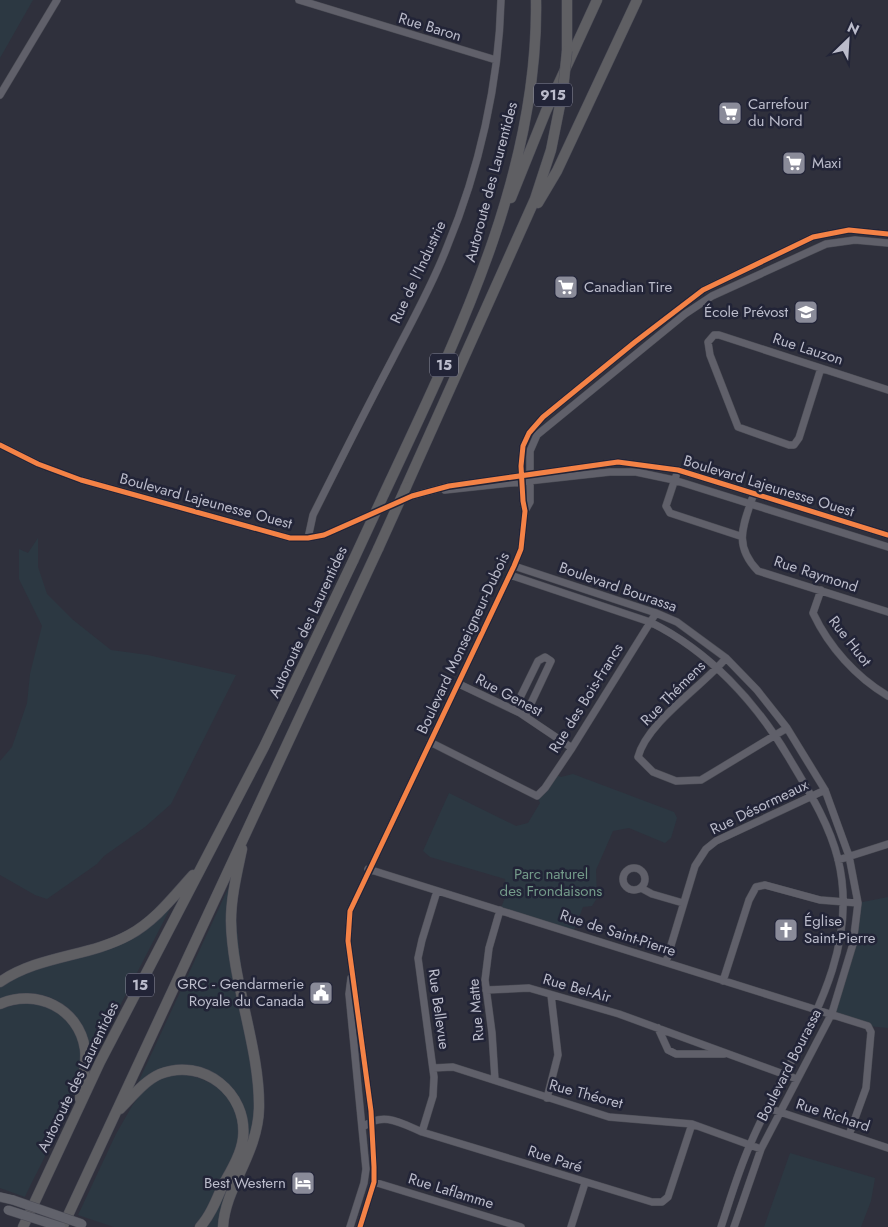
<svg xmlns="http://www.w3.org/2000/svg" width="888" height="1227" font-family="Jost,sans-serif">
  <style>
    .green { fill: #2c3842 }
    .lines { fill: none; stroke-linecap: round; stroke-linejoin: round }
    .minor-casing { stroke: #4b4c55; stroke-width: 8 }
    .major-casing { stroke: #4a4b55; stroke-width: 10 }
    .highway-casing { stroke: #4c4d57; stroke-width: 11 }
    .minor { stroke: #60606a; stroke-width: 7 }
    .major { stroke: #61626b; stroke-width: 9 }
    .highway { stroke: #5f5f63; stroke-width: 10 }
    .major-bridge-casing { stroke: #4a4b55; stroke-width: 10; stroke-linecap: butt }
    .highway-bridge-casing { stroke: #4c4d57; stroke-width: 11; stroke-linecap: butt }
    .major-bridge { stroke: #61626b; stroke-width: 9 }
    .highway-bridge { stroke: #5f5f63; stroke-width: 10 }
    .cycleway-casing { stroke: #222437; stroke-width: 8 }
    .cycleway { stroke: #f48246; stroke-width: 5 }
    .labels { text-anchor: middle; stroke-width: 5; stroke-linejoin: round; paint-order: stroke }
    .shield { fill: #222437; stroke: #8d8e9f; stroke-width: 1 }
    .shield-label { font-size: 14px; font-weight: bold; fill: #bbbccb }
    .street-label { font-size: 15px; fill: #bbbccb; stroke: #222437 }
    .poi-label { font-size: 15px; fill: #bbbccb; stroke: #222437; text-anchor: start }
    .park-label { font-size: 15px; fill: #739a89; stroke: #222437 }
  </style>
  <rect width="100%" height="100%" fill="#2f303c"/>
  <path class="green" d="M0 0H33L0 58Z
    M38 538V567L47 594 72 619 111 650 148 655 236 675 171 804 145 827 104 856 97 864 47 899 35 895 0 875V761L12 747 27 703 30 674 42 626 19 579V549L28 553Z
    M554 774 561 777 573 774 674 812 677 818 671 838 665 843 629 828 613 831 596 870 597 898 592 906 583 907 573 933 500 910 507 893 505 879 430 857 423 851 449 793 516 826 528 823 540 803 537 796Z
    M232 880 256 1107 251 1139 219 1227H206L237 1166 241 1105 196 1068 137 1085Z
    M888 897V1028L868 1026 832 1013 853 944 858 903Z
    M172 905 93 1058 89 1057C86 1045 84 1029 78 1019 60 994 27 987 0 999V986L31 970 106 949Z
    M25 1002C33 1003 41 1004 48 1006 68 1013 81 1038 82 1058 84 1085 38 1169 25 1197L0 1188V1009Z
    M176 1074C212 1075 246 1101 238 1140 234 1162 212 1200 200 1220L193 1227H114L78 1215 116 1134 132 1106 143 1091 161 1078Z
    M790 1153 875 1178 871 1201 861 1227H764Z"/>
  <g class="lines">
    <g class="minor-casing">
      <path id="minor" d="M299 0 496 60
        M0 95 57 0
        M821 368 799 438 794 445H789L738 427 710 355 708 342 714 335H719L888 390
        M0 445 38 464 81 480 290 538H308L324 535 412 496 449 486 618 462 678 470 888 535
        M676 476 666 506 670 513 740 536
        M445 490 610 472H636L674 480 888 547
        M754 493C744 524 732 544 758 571L888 612
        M526 509 530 502V451L537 435 685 314 712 296 826 244 855 240 888 243
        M308 538 313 515C339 463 365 411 392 360 411 323 432 286 447 247 479 170 499 83 501 0
        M514 566 656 613 677 622 726 658 757 690 787 728 825 790 849 856 858 903 853 944 832 1013 761 1149 734 1227
        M510 575 650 622C709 651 756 702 789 758 808 790 829 823 838 859 864 965 788 1053 750 1145 738 1172 730 1200 721 1227
        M821 590 813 613C829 647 856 677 888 696
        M726 658C702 687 647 722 638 757L653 772 676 781 701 780 787 728
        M459 684 520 713 572 748
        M514 710 538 661 545 657 551 661 525 716
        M430 742 537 796 545 788 572 748 656 613
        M838 860 888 844
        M623 879a11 11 0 1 1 22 0a11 11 0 1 1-22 0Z
        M368 869 868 1026 871 1032 866 1088 849 1135
        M641 888 652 894 683 903
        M666 962 695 866 706 849 716 841 825 790
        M723 981 749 900 756 887 765 885 820 900 858 903
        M486 990 529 988 619 1014 797 1079
        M658 1028 668 1050 676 1054H724
        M433 1068 453 1067 609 1117 692 1124 761 1149
        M495 1080 492 1033 485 980 489 948 500 910
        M547 1098 558 1055 551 995
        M768 1108 888 1148
        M363 1127C383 1111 401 1123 422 1132L652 1202H662L668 1197 692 1124
        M422 1132 433 1096 434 1077 418 958 422 940 437 891
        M374 1182 521 1227
        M350 1227 364 1183 366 1169 349 994 351 978
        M360 1227 374 1182V1167L371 1111 348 941 350 911 514 566 521 549 525 511 523 501 521 466 523 446 529 433 543 417 635 342 703 290 813 237 849 230 888 234
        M571 1227 585 1183"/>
    </g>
    <g class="major-casing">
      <path id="major" d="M0 1197 13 1200"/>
    </g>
    <g class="highway-casing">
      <path id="highway" d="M567 0V51
        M511 198 546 111 597 0
        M538 203 557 171 637 0
        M406 487 535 199 551 150 563 90
        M384 494C456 340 539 174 536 0
        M0 982C39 955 89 957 129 935 155 921 173 897 193 875
        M0 1004C36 988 79 1008 85 1049 87 1065 82 1083 80 1099
        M120 1109C132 1097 144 1081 160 1074 203 1057 248 1093 243 1138 241 1155 230 1172 222 1187 216 1201 210 1216 200 1227
        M63 1226 378 549
        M23 1227 100 1062 264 747 353 561
        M223 1227C225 1187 258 1154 259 1108 260 1048 232 982 231 921 231 897 237 873 242 849"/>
    </g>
    <use href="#minor" class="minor"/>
    <use href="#major" class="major"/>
    <use href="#highway" class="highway"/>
    <g class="major-bridge-casing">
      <path id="major-bridge" d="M13 1200 82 1224
        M8 1210 61 1227"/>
    </g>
    <g class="highway-bridge-casing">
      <path id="highway-bridge" d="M563 90 567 51
        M378 549 406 487
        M353 561 384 494"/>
    </g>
    <use href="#major-bridge" class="major-bridge"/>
    <use href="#highway-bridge" class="highway-bridge"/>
    <g class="cycleway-casing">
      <path id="cycleway" d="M0 445 38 464 81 480 290 538H308L324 535 412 496 449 486 618 462 678 470 888 535
        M360 1227 374 1182V1167L371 1111 348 941 350 911 514 566 521 549 525 511 523 501 521 466 523 446 529 433 543 417 635 342 703 290 813 237 849 230 888 234"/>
    </g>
    <use href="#cycleway" class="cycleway"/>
  </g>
  <defs>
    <g id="supermarket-square" transform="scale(1.25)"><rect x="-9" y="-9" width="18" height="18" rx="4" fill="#8a8b99" stroke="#222437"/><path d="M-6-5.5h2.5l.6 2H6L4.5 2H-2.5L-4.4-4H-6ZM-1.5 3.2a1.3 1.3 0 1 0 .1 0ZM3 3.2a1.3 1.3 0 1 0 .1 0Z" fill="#fff"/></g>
    <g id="school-square" transform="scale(1.25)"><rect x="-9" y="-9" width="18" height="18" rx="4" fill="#8a8b99" stroke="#222437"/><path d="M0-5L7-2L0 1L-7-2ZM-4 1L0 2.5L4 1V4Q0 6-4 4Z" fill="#fff"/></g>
    <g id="church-square" transform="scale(1.25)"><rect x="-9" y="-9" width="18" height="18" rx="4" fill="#8a8b99" stroke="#222437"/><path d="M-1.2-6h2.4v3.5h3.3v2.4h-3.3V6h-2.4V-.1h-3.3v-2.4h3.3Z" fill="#fff"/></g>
    <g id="civic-square" transform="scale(1.25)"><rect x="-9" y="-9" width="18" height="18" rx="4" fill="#8a8b99" stroke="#222437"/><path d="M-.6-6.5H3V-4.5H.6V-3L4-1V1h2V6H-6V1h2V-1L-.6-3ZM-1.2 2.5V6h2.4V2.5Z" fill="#fff"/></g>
    <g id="hotel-square" transform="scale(1.25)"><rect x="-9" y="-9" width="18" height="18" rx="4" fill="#8a8b99" stroke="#222437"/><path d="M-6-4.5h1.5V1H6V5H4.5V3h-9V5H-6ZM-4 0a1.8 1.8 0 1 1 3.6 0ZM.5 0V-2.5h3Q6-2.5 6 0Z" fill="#fff"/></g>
  </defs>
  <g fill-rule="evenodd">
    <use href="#supermarket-square" x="730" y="113"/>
    <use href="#supermarket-square" x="794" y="163"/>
    <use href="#supermarket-square" x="566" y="287"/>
    <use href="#school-square" x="806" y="312"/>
    <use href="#church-square" x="786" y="930"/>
    <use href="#civic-square" x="321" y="993"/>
    <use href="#hotel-square" x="303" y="1183"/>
  </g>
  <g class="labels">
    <g class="shield">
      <rect x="534" y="83.5" width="38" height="23" rx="4"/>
      <rect x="430" y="353.5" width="28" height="23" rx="4"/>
      <rect x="126" y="973.5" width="28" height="23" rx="4"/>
    </g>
    <g class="shield-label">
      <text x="553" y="100">915</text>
      <text x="444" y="370">15</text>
      <text x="140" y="990">15</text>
    </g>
    <g class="street-label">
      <text transform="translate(430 27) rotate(17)" y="5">Rue Baron</text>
      <text transform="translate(491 182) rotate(-75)" y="5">Autoroute des Laurentides</text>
      <text transform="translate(418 272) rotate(-65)" y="5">Rue de l'Industrie</text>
      <text transform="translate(808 349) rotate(18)" y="5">Rue Lauzon</text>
      <text transform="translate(769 486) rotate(17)" y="5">Boulevard Lajeunesse Ouest</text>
      <text transform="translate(206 501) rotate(15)" y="5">Boulevard Lajeunesse Ouest</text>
      <text transform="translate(816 574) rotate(18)" y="5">Rue Raymond</text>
      <text transform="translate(618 587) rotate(19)" y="5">Boulevard Bourassa</text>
      <text transform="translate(308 622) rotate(-65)" y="5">Autoroute des Laurentides</text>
      <text transform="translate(850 641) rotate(52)" y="5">Rue Huot</text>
      <text transform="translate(463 643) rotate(-65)" y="5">Boulevard Monseigneur-Dubois</text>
      <text transform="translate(673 693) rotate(-45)" y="5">Rue Thémens</text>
      <text transform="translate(509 695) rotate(28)" y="5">Rue Genest</text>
      <text transform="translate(586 698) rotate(-58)" y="5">Rue des Bois-Francs</text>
      <text transform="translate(759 807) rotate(-26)" y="5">Rue Désormeaux</text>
      <text transform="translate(618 933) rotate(18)" y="5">Rue de Saint-Pierre</text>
      <text transform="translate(577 988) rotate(16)" y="5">Rue Bel-Air</text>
      <text transform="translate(439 1009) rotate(82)" y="5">Rue Bellevue</text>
      <text transform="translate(476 1010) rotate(-95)" y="5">Rue Matte</text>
      <text transform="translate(789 1065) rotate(-63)" y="5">Boulevard Bourassa</text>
      <text transform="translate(78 1077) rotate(-64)" y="5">Autoroute des Laurentides</text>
      <text transform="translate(586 1094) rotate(15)" y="5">Rue Théoret</text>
      <text transform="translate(833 1115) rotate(18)" y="5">Rue Richard</text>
      <text transform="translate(555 1159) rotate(18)" y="5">Rue Paré</text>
      <text transform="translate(451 1191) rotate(17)" y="5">Rue Laflamme</text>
    </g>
    <g class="poi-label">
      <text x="748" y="109">Carrefour<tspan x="748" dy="17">du Nord</tspan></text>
      <text x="812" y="168">Maxi</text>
      <text x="584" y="292">Canadian Tire</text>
      <text x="788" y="317" text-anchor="end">École Prévost</text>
      <text x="804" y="926">Église<tspan x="804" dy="17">Saint-Pierre</tspan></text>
      <text x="304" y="989" text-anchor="end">GRC - Gendarmerie<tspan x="304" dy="17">Royale du Canada</tspan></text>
      <text x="286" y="1188" text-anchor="end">Best Western</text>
    </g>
    <g class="park-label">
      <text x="551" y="879">Parc naturel<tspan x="551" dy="17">des Frondaisons</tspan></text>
    </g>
  </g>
  <g transform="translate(848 40) rotate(25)" stroke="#222437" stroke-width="4" paint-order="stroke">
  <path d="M0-4L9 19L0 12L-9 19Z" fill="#bbbccb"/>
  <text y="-8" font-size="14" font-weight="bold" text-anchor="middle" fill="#bbbccb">N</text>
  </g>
</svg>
